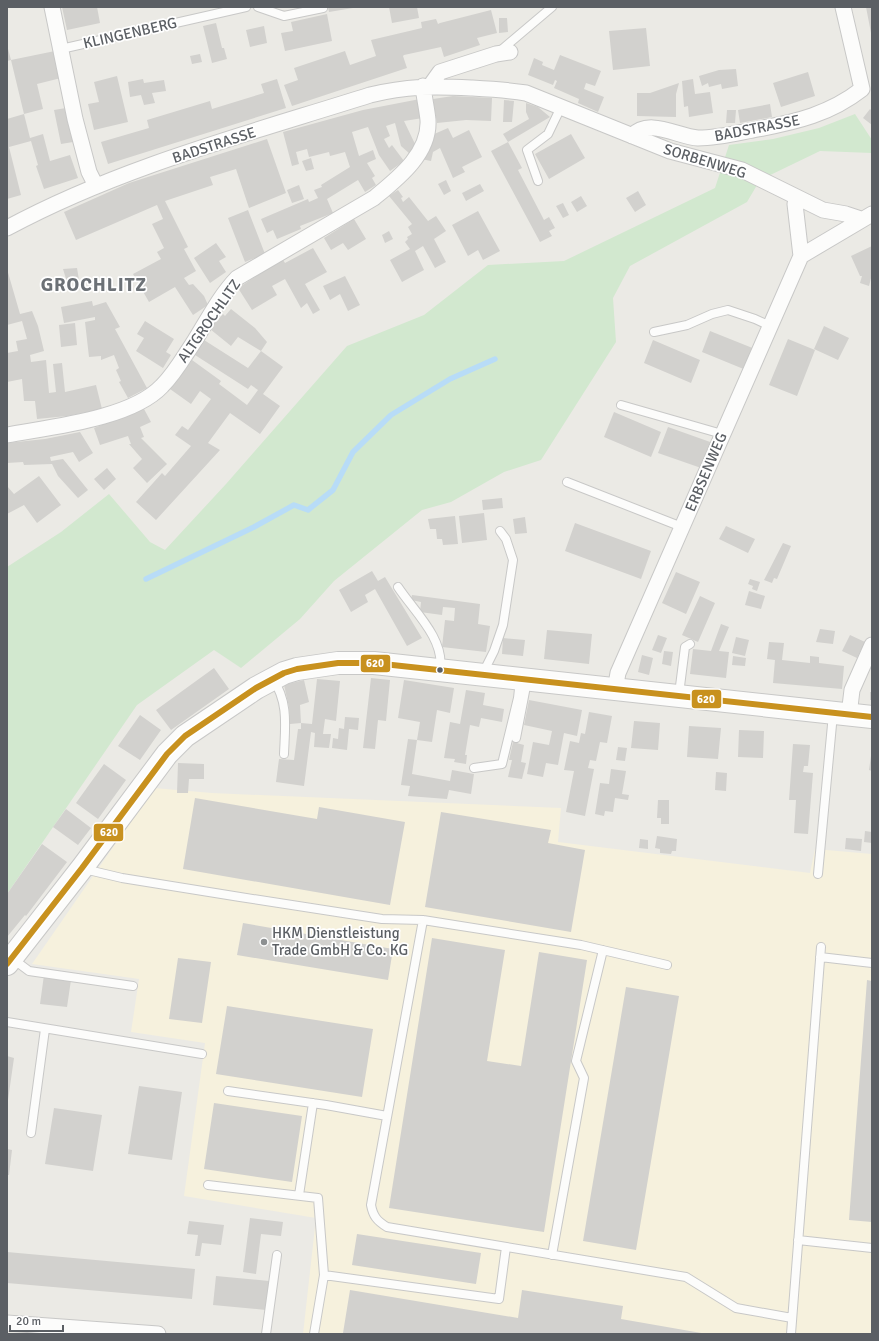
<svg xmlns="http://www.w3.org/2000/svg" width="879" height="1341" font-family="Signika,sans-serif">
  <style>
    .commercial { fill: #f6f1dd }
    .green { fill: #d2e8cf }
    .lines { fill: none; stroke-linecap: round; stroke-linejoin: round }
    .stream { stroke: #b8dcf7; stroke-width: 5.5 }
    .building { fill: #d2d1ce }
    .lane-casing { stroke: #c8c8c7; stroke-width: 10 }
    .street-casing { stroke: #c8c8c7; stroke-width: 17 }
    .secondary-casing { stroke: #c8c8c7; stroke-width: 24 }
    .lane { stroke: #fcfcfb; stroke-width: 8 }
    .street { stroke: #fcfcfb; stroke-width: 15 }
    .secondary { stroke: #fcfcfb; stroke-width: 22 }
    .bus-1-casing { stroke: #fff; stroke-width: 9 }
    .bus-1 { stroke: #c8911e; stroke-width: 6 }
    .bus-dot { fill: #5b5f64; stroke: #fff; stroke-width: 1.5 }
    .poi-dot { fill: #8d9091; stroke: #fff; stroke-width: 1.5 }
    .labels { text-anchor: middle; stroke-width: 3.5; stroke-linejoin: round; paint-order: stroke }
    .street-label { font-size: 15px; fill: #5b5f64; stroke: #fff }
    .poi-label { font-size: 15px; fill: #5b5f64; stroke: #fff; text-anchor: start }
    .district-label { font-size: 19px; font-weight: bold; letter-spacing: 1px; fill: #6c7176; stroke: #fff }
    .line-badge { stroke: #fff; stroke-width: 1.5 }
    .badge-label { font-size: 11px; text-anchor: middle; font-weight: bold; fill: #fff }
  </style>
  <rect width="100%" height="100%" fill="#ebeae5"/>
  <path class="commercial" d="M154 788 212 793 561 808 558 842 810 873 815 849 872 854V1334H303L316 1218 184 1196 205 1043 131 1032 139 979 32 964Z"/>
  <path class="green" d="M855 114 872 140V153L820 151 760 180 747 202 630 266 613 298 616 342 541 460 504 472 451 502 422 510 334 581 300 619 241 668 214 650 137 705 7 894V567L61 532 109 494 150 542 165 550 226 484 347 346 424 315 488 265 564 261 715 188 729 145 773 139 819 128Z"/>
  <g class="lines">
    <path class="stream" d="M146 579 254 527 294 505 308 510 333 490 353 452 391 415 450 379 495 359"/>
  </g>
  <path class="building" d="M62 7H97L100 23 67 30Z
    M328 7H353V8L329 12Z
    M389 7H417L419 18 392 23Z
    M866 7H872V33H871Z
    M491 10 497 33 477 38 480 45 444 57 441 47 404 55 403 56 407 68 292 106 284 85 298 80 294 68 345 51 350 65 376 56 371 40 422 28 421 22 436 19 438 24 440 23Z
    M327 14 332 41 285 51 281 33 293 31 291 22Z
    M499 18H507L508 32 499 33Z
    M216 23 222 48H224L227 59 212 63 203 26Z
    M264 26 267 43 250 47 246 30Z
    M646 28 650 66 613 70 609 31Z
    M7 45 11 60 55 51 61 78 37 84 43 109 24 114 11 60 7 61Z
    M200 54 202 62 192 64 190 56Z
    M560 55 601 71 595 86 586 83 584 89 604 97 598 112 578 103 579 99 554 88 557 81 555 80 553 85 528 75 534 58 543 62 542 65 554 70Z
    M736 69 738 86 722 89 721 84 709 87 708 83 702 86 699 76 719 70Z
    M808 72 815 96 781 107 773 83Z
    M117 76 128 122 94 130 88 104 99 102 94 82Z
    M143 79 144 83 164 80 166 91 152 93 155 103 144 105 141 95 130 97 128 82Z
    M277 79 286 108 108 164 101 142 149 128 147 120 210 101 212 109 264 93 261 84Z
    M693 79 695 94 710 92 713 113 689 117 688 106 684 107 682 81Z
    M679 83 676 94V117L637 116V93H650Z
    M453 96 492 98 491 121 466 120 437 123 433 99Z
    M420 99 423 118 404 121 415 144 410 154 401 146 395 123 386 126 390 136 384 139 389 148 392 145 404 161 390 171 379 155 368 127 352 132 359 156 373 150 376 159 367 163 375 176 372 178 376 185 365 192 358 180 327 199 333 213 300 226 301 229 277 239 273 230 267 233 261 219 308 199 309 202 318 198 314 190 322 187 321 185 350 167 345 152 330 156 329 152 309 157 307 149 296 152 299 164 292 166 283 132 363 110Z
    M504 100 514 101 512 122H503Z
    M526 103 538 107 550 117 508 142 522 168 518 170 544 220 549 217 555 228 549 231 552 236 540 242 491 151 508 142 503 134 529 119 526 112Z
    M770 104 772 117 740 123 738 110Z
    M66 108 73 142 61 144 54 110Z
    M870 109 872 111V125L863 118Z
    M727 110H736L735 123H726Z
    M24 114 30 138 43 134 50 161 70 155 78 178 44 189 36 166 38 165 31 141 9 147 21 195 7 199V119Z
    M448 128 453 138 469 130 482 157 462 167 465 172 453 178 440 148 433 152 431 161 421 159 432 135Z
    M571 134 585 158 549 179 535 154Z
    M267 139 286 193 249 208 236 169 210 177 213 185 165 201 188 247 184 249 196 271 184 278 189 285 193 284 204 296 208 305 193 315 175 287 149 302 133 274 161 259 157 252 164 248 152 224 163 219 157 205 76 240 64 212 129 183Z
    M311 158 314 169 306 171 302 161Z
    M446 180 451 191 444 195 438 184Z
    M480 184 484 191 466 201 462 193Z
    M299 185 304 199 292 203 287 190Z
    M398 190 403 197 401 198 403 202 409 197 428 221 436 216 446 231 434 239 446 262 435 268 423 246 415 251 424 270 402 282 390 260 410 249 405 242 408 239 407 237 412 234 408 227 412 224 389 196Z
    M638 191 646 205 635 212 626 198Z
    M581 196 587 206 577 212 571 202Z
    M563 203 569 215 563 218 556 206Z
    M248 210 265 254 245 262 228 218Z
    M478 211 500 251 483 260 478 250 468 256 452 225Z
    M354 219 366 239 348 250 343 243 331 250 324 238Z
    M389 231 393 239 385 243 382 235Z
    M216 243 226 257 219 261 226 272 210 283 194 258Z
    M872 246V274L869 286 860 283 862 276H860L851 256Z
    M313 248 327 272 305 284 320 310 313 314 307 303 301 308 285 279 272 286 277 295 252 310 238 288 276 263 283 260 285 263Z
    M77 268 79 280 67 282 63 269Z
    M7 269 20 314 32 311 38 326 44 351 30 355 31 362 46 360 49 393 56 392 53 364 62 363 65 392 96 385 102 409 67 416 37 419 35 401H24L22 379 7 382V353L18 351 16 341 27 339 22 321 7 325Z
    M345 276 360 305 348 311 340 294 330 300 323 286Z
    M92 301 93 306 106 302 120 327 115 329 147 388 128 398 119 382 121 381 116 370 119 368 114 355 101 360V356L89 357 85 322 95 320V317L64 323 61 307Z
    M231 309 255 328 267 342 261 351 283 367 263 394 280 406 260 434 230 413 208 443 220 450 156 520 136 502 162 473 165 476 191 446 175 435 182 426 188 430 211 399 200 391 191 404 170 389 192 360 221 381 219 384 247 405 258 390 251 385 248 389 195 355 204 340 248 368 261 351 238 337 231 346 210 329 223 314 225 316Z
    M145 321 174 339 166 352 171 355 163 368 136 351 144 338 137 334Z
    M75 323 77 345 61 347 59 325Z
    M824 326 849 338 838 360 814 349Z
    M710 331 755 349 746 370 702 352Z
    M788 339 815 350 797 396 769 385Z
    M653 340 700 360 691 383 644 363Z
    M144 409 151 422 140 427 144 437 141 438 167 464 147 483 133 468 142 459 129 444H131L128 436 100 445 94 428Z
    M614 412 661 432 651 457 604 437Z
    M668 427 713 443 704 469 658 453Z
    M80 432 93 453 79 462 73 452 50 457 51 461 63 459 88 490 78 498 58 476 52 464 24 465 23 462 7 463V443L45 439Z
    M107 468 116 479 104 490 94 479Z
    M39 476 61 505 37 523 24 505 7 514V486L14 494Z
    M502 498 503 508 483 510 482 500Z
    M484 513 487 540 462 543 459 516Z
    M455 516 458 544 443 545 442 539H437L436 529H430L428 519Z
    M525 517 527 533 515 534 513 519Z
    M575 523 651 551 641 579 565 551Z
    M726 526 755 539 748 553 719 539Z
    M783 543 791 546 777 579 774 578 772 583 764 580Z
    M372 571 378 581 385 577 422 638 407 646 375 589 365 595 368 602 351 612 339 590Z
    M676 572 700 582 686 614 662 603Z
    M750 579 760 582 757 591 752 589 753 586 748 584Z
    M749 591 765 596 761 609 745 605Z
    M412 595 480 604 478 624 490 626 486 652 442 647 445 620 454 621 455 608 443 607 442 615 420 612 421 602 411 600Z
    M700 596 715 603 698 642 682 635Z
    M721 624 729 627 719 651 729 652 726 678 690 674 693 649 711 651Z
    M820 629 835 631 833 644 816 642Z
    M547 630 592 634 589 664 544 659Z
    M658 635 667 638 661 653 652 650Z
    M850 635 865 642 857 658 842 651Z
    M736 637 749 640 745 656 732 653Z
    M503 638 525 640 523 656 502 654Z
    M769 642 784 643 782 660 810 663V656L819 657V663L844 666 842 689 773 683 775 660 767 659Z
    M664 651 673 652 671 666 662 664Z
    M642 655 653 658 649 675 638 672Z
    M733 656 746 658 745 666 732 665Z
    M214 668 229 689 171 730 156 710Z
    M371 678 390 680 386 721 378 720 375 749 363 748Z
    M317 679 340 681 336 721 325 719 323 734H331L329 748 314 747 315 733 311 732 304 786 276 782 279 759 294 760 298 729H301V723L312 724Z
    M304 680 309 702 300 705 301 723 290 724 289 707 284 685Z
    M404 680 454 688 450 713 437 710 432 742 417 740 420 722 398 718Z
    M466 690 485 693 483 705 504 709 502 722 481 718 479 727 470 725 465 755H467L466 764 454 762 455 759 444 758 450 722 460 724Z
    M870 692H872V700H870Z
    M529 700 582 710 577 736 564 733 558 765 546 763 543 777 527 774 533 742 549 745 552 731 524 725Z
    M589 712 612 716 607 743 600 742 596 761 590 760 588 768 594 769 585 816 566 812 574 771 564 770 570 741 579 743 581 733 585 734Z
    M140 715 161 730 140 760 118 746Z
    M345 717 359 718 358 730 349 729 347 750 332 748 333 738 338 739 339 728 344 729Z
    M634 721 660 723 658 750 631 748Z
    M689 726 721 728 718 759 687 757Z
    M739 730 764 731 763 758 738 757Z
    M408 739 417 740 412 774 450 781 452 770 474 774 471 794 449 790 447 799 408 796 410 786 401 785Z
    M513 742 524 745 521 762 526 763 522 779 508 777 512 760H509Z
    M793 744 810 745 808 766H804L803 772 813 773 808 834 794 833 796 800H789Z
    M618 747 627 748 625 761 616 760Z
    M871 756H872V771L869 770Z
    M178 763 204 764V779H189L188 793H177Z
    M104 764 126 780 98 819 76 803Z
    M611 769 626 771 622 794 629 795 628 800 615 798 613 812 605 811 604 816 595 814 600 783 609 784Z
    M716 772 727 773 726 791 715 790Z
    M195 798 317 819 319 807 405 822 390 905 183 869Z
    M658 800H669V824H661V818H657Z
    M66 809 91 828 78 845 53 827Z
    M441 812 551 830 548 843 585 850 571 932 425 907Z
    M865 831 872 832V843L864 842Z
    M657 836 677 839 676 851H672L671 854 660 853V849L655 848Z
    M846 838 862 839 861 851 845 849Z
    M640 839 648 840V849L639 848Z
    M42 844 67 862 26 916 25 915 7 937V894Z
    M243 923 393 949 388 980 237 955Z
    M432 938 505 950 487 1061 521 1066 539 952 587 960 544 1232 389 1208Z
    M178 958 211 962 202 1023 169 1019Z
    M44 975 71 980 67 1007 40 1004Z
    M867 980 872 981V1222L849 1220Z
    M626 987 679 996 636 1250 583 1241Z
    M227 1006 373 1029 362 1097 216 1074Z
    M7 1056 14 1058 8 1100H7Z
    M139 1086 182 1092 172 1160 128 1154Z
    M214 1103 302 1116 292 1182 204 1169Z
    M54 1108 102 1115 93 1171 45 1164Z
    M7 1149 12 1150 9 1175H7Z
    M250 1218 283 1222 281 1236 261 1234 256 1274 243 1272Z
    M189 1221 224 1225 221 1245 202 1243 200 1256H195L198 1235 187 1234Z
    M357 1234 481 1253 476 1284 352 1265Z
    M7 1252 195 1269 192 1299 7 1283Z
    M216 1276 269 1281 266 1310 213 1305Z
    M350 1290 518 1318 522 1290 623 1306 621 1319 707 1334H348L343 1333Z"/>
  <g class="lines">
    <g class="lane-casing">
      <path id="lane" d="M258 7 284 16 323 8
        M61 49 246 7
        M500 51 552 7
        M538 181 527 150 548 134 561 107
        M654 332 687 325 712 314 728 310 755 319 770 326
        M621 405 722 434
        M567 482 682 527
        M398 587C413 610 445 639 440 669
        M483 673 494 651 503 625 513 560 506 539 500 531
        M273 679C289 703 285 727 284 754
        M679 694 685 647 690 644
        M516 738 527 681
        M474 768 502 764 518 698 520 680
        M84 869 122 878 240 897 382 919 423 920 581 945 667 965
        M818 874 833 714
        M423 920 371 1205C373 1216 377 1221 387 1227L686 1277 736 1308 792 1318
        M820 957 872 963
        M13 959 29 971 133 986
        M7 1022 202 1054
        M228 1091 326 1105 387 1116
        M31 1133 45 1029
        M208 1185 318 1198 324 1275 314 1334
        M299 1195 313 1103
        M798 1240 872 1248
        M552 1255 584 1078 576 1061 603 950
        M324 1275 499 1299 506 1247
        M266 1334 277 1255
        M791 1334 821 947"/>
    </g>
    <g class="street-casing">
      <path id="street" d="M52 7 75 119 89 172 96 186
        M430 86 440 72 496 54 510 52
        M632 136C649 117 678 137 698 138 719 138 737 133 758 129 796 122 830 114 862 89L843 7
        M7 228C120 167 247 134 370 95 407 86 433 86 471 88 489 89 508 90 526 93L670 151 742 170 823 210 846 214 861 219
        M801 256 872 214
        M7 435C50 427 131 419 162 386 171 377 179 365 186 354 203 330 216 300 237 278L374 198C397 179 430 154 428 120 427 109 424 97 423 86
        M615 690 618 673 801 256 795 204 798 199
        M849 715 852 690 872 645
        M7 1323 158 1334"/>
    </g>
    <g class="secondary-casing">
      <path id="secondary" d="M7 964 82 868 167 754 185 736 256 688 284 673 297 669 338 663H374L872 717"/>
    </g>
    <use href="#lane" class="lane"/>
    <use href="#street" class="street"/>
    <use href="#secondary" class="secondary"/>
    <g class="bus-1-casing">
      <path id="bus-1" d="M7 964 82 868 167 754 185 736 256 688 284 673 297 669 338 663H374L872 717"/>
    </g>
    <use href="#bus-1" class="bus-1"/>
  </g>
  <circle class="bus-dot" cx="440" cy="670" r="3.5"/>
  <circle class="poi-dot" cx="264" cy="942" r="4"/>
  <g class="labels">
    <g class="street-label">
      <text transform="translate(130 33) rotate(-13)" y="5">KLINGENBERG</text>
      <text transform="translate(757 128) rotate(-11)" y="5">BADSTRASSE</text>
      <text transform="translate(214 145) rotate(-18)" y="5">BADSTRASSE</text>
      <text transform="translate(705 161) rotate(17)" y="5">SORBENWEG</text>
      <text transform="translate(209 321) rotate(-55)" y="5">ALTGROCHLITZ</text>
      <text transform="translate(706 472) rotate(-67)" y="5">ERBSENWEG</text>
    </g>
    <g class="poi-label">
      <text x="272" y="938">HKM Dienstleistung<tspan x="272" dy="17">Trade GmbH &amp; Co. KG</tspan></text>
    </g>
    <g class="district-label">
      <text x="94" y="291">GROCHLITZ</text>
    </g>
  </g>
  <g class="line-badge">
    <rect x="360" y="654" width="31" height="19" rx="4" fill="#c8911e"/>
    <rect x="691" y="689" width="31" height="20" rx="4" fill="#c8911e"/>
    <rect x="93" y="823" width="31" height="19" rx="4" fill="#c8911e"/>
  </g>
  <g class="badge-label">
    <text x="375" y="667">620</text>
    <text x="706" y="703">620</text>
    <text x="109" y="836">620</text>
  </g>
  <rect width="879" height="1341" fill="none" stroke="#5b5f64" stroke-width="16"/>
  <path d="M10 1325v6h53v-6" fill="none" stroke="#5b5f64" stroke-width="2"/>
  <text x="16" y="1325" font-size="12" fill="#5b5f64" stroke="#ffffff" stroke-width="3" paint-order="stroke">20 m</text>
</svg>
